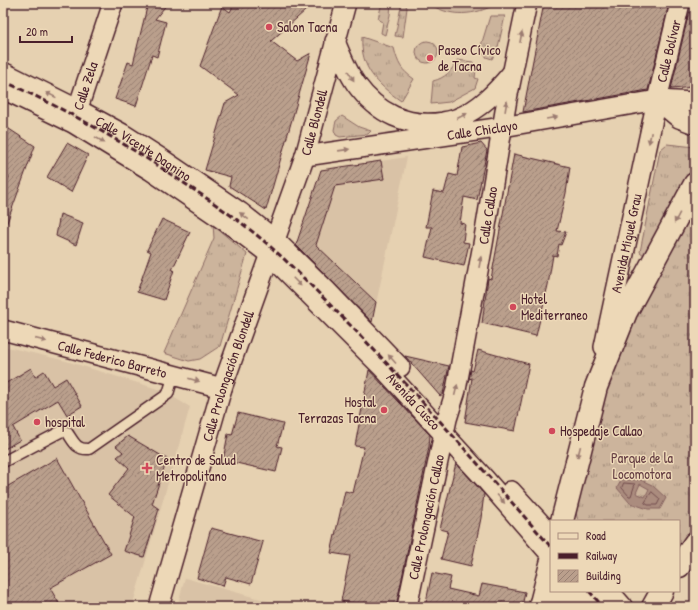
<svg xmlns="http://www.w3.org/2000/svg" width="698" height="610" font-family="'Patrick Hand',sans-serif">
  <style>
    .built { fill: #d9c2a6 }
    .grass { fill: url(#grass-tufts); stroke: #8b6a64 }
    .water { fill: #ab8c7e; stroke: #84605d; fill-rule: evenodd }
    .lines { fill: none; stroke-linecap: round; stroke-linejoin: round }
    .shore { stroke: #714b4c; stroke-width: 1 }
    .building { fill: url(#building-hatch); stroke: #4a1f2b }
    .lane-casing { stroke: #4a1f2b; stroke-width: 13 }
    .street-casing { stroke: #4a1f2b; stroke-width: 22 }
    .secondary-casing { stroke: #4a1f2b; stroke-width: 25 }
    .primary-casing { stroke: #4a1f2b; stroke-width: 25 }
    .lane { stroke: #edd8b7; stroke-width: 10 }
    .street { stroke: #edd8b7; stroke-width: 19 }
    .secondary { stroke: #edd8b7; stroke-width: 22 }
    .primary { stroke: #edd8b7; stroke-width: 22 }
    .rail { stroke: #4a1f2b; stroke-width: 3; stroke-dasharray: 6 3; stroke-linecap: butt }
    .oneway { fill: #9c7c71 }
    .poi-dot { fill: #d1495b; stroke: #edd8b7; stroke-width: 1.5 }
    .labels { text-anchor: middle; stroke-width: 3; stroke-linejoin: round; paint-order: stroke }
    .poi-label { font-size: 14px; fill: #4a1f2b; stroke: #edd8b7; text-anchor: start }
    .street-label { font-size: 14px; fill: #4a1f2b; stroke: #edd8b7 }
    .park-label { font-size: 14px; fill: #643d42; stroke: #edd8b7 }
  </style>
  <defs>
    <pattern id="grass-tufts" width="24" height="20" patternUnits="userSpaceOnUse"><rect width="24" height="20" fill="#ccb49c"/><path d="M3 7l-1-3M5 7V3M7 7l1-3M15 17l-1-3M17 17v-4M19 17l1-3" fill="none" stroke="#a8927f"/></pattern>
    <pattern id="building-hatch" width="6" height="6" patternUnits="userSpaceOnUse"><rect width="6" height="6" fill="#ba9f8c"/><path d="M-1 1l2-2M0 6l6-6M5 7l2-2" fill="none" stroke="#998173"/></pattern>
  </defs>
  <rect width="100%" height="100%" fill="#e6d1b1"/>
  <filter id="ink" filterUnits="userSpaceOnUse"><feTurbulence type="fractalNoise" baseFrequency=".025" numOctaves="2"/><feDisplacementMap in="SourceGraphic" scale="8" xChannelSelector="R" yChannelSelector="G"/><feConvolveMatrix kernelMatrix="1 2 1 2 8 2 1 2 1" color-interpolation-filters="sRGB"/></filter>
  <g filter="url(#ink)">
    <path class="built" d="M407 157 372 323 295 249 321 170Z
      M3 346 66 361 161 390 190 407 132 607H3Z
      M185 578 289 607H177Z"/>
    <path class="grass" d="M382 3H391L390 15 385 35 381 33 383 22 378 19Z
      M401 3H405L407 8 403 37 395 36 401 7Z
      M428 3H498C475 16 450 18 428 3Z
      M490 16H505L498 47 492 59 486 57V54H483L482 51 480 49Z
      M362 37 394 48C398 64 401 70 414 79L401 101C377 84 360 68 362 37Z
      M416 52a11 11 0 1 1 22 0a11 11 0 1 1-22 0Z
      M457 60 473 62 474 68 476 69 475 78 478 79 475 88 449 102 431 104 433 81C445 78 452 71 457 60Z
      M342 116 359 127 371 131 368 134 340 137 336 135 334 130 336 121Z
      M667 144 695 147V164L644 255 640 252 660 150Z
      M695 202V524L679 546V521H578L576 513 601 405 629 326Z
      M213 225 247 254 220 346 200 359 189 361 164 353 214 238Z"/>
    <path class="water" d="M622 479H639L652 485 666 498 660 509H648L630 503 617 488ZM640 484 649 489 645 497 636 493Z"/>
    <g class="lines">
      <path class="shore" d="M624 483 635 484 631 496H629L622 488Z
        M652 492 660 499 657 505H648L645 503Z"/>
    </g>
    <path class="building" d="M148 3H168L155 19 166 22 157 57 152 55 136 106 115 99 128 62 133 64Z
      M235 3H314L271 41 297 61 311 53 266 210 229 186 231 177 205 170 225 103 239 95 200 66 222 6 230 12Z
      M544 3H645L668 8 648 90 523 112Z
      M689 12 695 13V87L671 89Z
      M3 125 35 146 5 228H3V191L9 177 3 176Z
      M67 143 88 155 71 192 47 177Z
      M481 143 487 150 477 200 464 197 460 223 465 224 463 242 469 243 464 266 425 257 432 227H426L433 191 444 193 449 174 457 176 462 147Z
      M514 154 570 167 566 193 557 231 566 232 561 245 559 244 557 256 553 255 548 285 536 336 482 323 488 278 491 279Z
      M381 161 384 179 335 186 316 245 376 302 372 322 296 245 321 170Z
      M60 214 83 223 76 245 56 236Z
      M162 219 190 232 172 270H174L164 300 137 292 151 252 147 250Z
      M478 350 529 364 515 431 465 422 472 378 469 379 471 370 473 371Z
      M405 356 449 366 443 394 440 396Z
      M31 368 35 377 44 371 53 386 66 378 82 406 67 415 58 400 13 427 20 440 3 450V385Z
      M369 370 430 435 429 447 396 607H375L341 601 350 556 331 553 345 491 353 493 364 447 355 446Z
      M238 413 283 424 277 446 282 447 276 472 223 460 228 434 232 435Z
      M128 436 167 459 152 504 159 509 144 557 124 551 135 517 108 495 129 468 117 457 123 452 116 446Z
      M57 458 111 554 50 588 61 607H3V489Z
      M456 463 484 494 481 518 471 566 441 559 448 531 440 529Z
      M211 528 263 542 251 584 226 577 223 586 197 578Z
      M432 573 451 577 448 589 479 596 482 584 525 592 522 607H425Z"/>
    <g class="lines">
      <g class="lane-casing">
        <path id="lane" d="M3 462 62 431 67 432C74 442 76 450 89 449L168 394 174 374"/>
      </g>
      <g class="street-casing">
        <g id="street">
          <path d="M335 41C341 56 347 71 356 84 377 113 407 128 443 122 448 121 454 120 458 118 480 109 496 92 511 74"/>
          <path id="s1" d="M3 72 77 109 123 134 162 159 240 212 275 240 327 291 400 367"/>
          <path id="s2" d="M3 89 73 123 150 170 232 226 269 254 383 368 485 479 551 555"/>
          <path d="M657 100 679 118 695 124"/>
          <path id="s3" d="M74 120 113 3"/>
          <path id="s4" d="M305 156 503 127 657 100 695 102"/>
          <path id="s5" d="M3 330 222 388"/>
          <path id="s6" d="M604 347 657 100 680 3"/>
          <path d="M511 491 542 525 551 533"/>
          <path id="s7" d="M159 607 222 388 305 156 346 3"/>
          <path id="s8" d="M407 607 447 419 456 390 483 244 507 99 527 3"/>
        </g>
      </g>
      <g class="secondary-casing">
        <path id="secondary" d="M582 591 596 607
          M607 591 621 607"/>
      </g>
      <g class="primary-casing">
        <path id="primary" d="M562 521 596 387 626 312 695 184
          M679 566 695 543
          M541 602C557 597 563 593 575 607
          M540 607 551 564
          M653 607 662 591"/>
      </g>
      <use href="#lane" class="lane"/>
      <use href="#street" class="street"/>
      <use href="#secondary" class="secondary"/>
      <use href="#primary" class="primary"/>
      <path class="rail" d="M3 81C66 109 127 144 184 183 214 203 245 224 272 248 300 273 326 301 353 328 421 398 486 473 551 547
        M589 591 603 607"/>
    </g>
    <defs><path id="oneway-solid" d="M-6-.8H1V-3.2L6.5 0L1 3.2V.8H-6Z"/></defs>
    <g class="oneway">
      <use href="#oneway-solid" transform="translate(521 37) rotate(-79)"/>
      <use href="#oneway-solid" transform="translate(351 76) rotate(58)"/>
      <use href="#oneway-solid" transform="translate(51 95) rotate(-154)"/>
      <use href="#oneway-solid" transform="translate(506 106) rotate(-81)"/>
      <use href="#oneway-solid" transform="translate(462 116) rotate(-27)"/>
      <use href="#oneway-solid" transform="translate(552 118) rotate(-10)"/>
      <use href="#oneway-solid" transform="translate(650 138) rotate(102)"/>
      <use href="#oneway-solid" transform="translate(100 140) rotate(32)"/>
      <use href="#oneway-solid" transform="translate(344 150) rotate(-8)"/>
      <use href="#oneway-solid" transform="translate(244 216) rotate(-142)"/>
      <use href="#oneway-solid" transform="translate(677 218) rotate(118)"/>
      <use href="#oneway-solid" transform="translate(480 262) rotate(-80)"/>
      <use href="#oneway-solid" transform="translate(297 282) rotate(45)"/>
      <use href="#oneway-solid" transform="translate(41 340) rotate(15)"/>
      <use href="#oneway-solid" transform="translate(392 359) rotate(-132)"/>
      <use href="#oneway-solid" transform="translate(194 380) rotate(16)"/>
      <use href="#oneway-solid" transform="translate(456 390) rotate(-76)"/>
      <use href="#oneway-solid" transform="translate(579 452) rotate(104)"/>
      <use href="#oneway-solid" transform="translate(501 499) rotate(49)"/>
    </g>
  </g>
  <g class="poi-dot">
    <circle cx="269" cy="27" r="4"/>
    <circle cx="430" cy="58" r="4"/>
    <circle cx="513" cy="307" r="4"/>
    <circle cx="384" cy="410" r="4"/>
    <circle cx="37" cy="422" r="4"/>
    <circle cx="552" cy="431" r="4"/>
    <path d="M145 462h4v4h4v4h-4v4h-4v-4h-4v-4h4z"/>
  </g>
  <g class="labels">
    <g class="poi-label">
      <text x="277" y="32">Salon Tacna</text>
      <text x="438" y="55">Paseo Cívico<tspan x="438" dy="16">de Tacna</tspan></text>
      <text x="521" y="304">Hotel<tspan x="521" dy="16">Mediterraneo</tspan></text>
      <text x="376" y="407" text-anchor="end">Hostal<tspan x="376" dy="16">Terrazas Tacna</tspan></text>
      <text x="45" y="427">hospital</text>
      <text x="560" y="436">Hospedaje Callao</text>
      <text x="156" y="465">Centro de Salud<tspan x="156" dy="16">Metropolitano</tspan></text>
    </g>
    <g class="street-label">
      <text dy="5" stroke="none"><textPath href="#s6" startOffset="303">Calle Bolívar</textPath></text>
      <text dy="5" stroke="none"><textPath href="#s3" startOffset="36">Calle Zela</textPath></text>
      <text dy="5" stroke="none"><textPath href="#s7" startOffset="509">Calle Blondell</textPath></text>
      <text dy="5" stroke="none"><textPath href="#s4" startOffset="179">Calle Chiclayo</textPath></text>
      <text dy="5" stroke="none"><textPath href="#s1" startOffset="160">Calle Vicente Dagnino</textPath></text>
      <text dy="5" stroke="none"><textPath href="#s8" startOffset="400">Calle Callao</textPath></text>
      <text dy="5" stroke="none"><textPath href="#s6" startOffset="106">Avenida Miguel Grau</textPath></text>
      <text dy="5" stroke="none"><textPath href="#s5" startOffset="113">Calle Federico Barreto</textPath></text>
      <text dy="5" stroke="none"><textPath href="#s7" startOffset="241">Calle Prolongación Blondell</textPath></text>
      <text dy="5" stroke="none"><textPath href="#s2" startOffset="520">Avenida Cusco</textPath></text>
      <text dy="5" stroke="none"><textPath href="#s8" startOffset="92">Calle Prolongación Callao</textPath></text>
    </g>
    <g class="park-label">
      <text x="642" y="463">Parque de la<tspan x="642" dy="16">Locomotora</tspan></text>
    </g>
  </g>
  <rect width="698" height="610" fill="none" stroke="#edd8b7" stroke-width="16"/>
  <rect x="8" y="8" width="682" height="594" fill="none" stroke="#4a1f2b" stroke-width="1.5" filter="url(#ink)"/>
  <rect x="550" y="520" width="130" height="72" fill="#edd8b7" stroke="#ac8e7f"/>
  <rect x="558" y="533" width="20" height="6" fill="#edd8b7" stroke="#ac8e7f"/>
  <text x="586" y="540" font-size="12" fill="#4a1f2b">Road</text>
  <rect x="558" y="553" width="20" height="6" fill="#4a1f2b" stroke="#ac8e7f"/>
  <text x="586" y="560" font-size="12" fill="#4a1f2b">Railway</text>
  <rect x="558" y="570" width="20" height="12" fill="url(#building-hatch)" stroke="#ac8e7f"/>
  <text x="586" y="580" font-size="12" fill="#4a1f2b">Building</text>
  <path d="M20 36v6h52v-6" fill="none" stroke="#4a1f2b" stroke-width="2"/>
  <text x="26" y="36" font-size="12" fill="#4a1f2b" stroke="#edd8b7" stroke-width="3" paint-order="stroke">20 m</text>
</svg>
